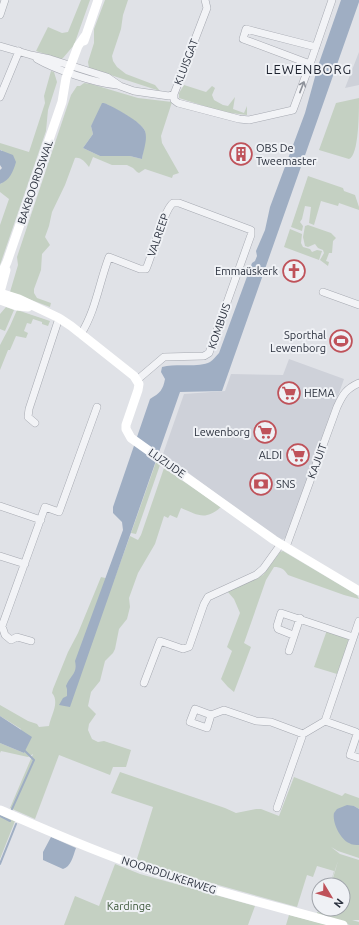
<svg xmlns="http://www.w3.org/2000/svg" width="359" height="925" font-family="Ubuntu,sans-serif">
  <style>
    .built { fill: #ced1d9 }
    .green { fill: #c4d0c2; fill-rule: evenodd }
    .water { fill: #9faec3 }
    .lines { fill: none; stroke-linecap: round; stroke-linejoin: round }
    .stream { stroke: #9faec3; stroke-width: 2 }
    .street-casing { stroke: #a6a9b1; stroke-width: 8 }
    .street { stroke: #f2f3f6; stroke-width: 7 }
    .secondary { stroke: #fff; stroke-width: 9 }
    .oneway { stroke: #8e929a }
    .labels { text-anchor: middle; stroke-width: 4; stroke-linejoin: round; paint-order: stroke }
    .street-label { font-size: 11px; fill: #2a303d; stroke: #eff1f5 }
    .poi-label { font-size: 11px; fill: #2a303d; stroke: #eff1f5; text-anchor: end }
    .park-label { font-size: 11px; fill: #3c5739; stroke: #eff1f5 }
    .quarter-label { font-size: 13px; letter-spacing: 1px; fill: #1c212e; stroke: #eff1f5 }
  </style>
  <rect width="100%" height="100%" fill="#e0e2e7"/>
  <path class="built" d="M359 52V85L345 88Z
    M289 359 344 379 289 536 280 541 163 454 184 394 225 391 231 374 283 375Z"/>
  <path class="green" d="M81 0H90L74 45 63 58 61 59 36 51 48 27 62 33 68 32Z
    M105 0H128L123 15 121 29 112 56 113 61 117 67 126 74 155 85 160 91 89 68 88 62 94 43V29Z
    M51 71 54 72 57 82 48 110 46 131 0 265V225L9 199 0 192V184L2 183V150H0V143L29 152 45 103 44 96Z
    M84 83 91 84 138 98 172 102 161 136 162 143 179 173 173 175 172 178 145 169 139 173 137 172 133 168 127 165H112L93 157 89 167C85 162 81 157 75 158L65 185 52 212 49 226 45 237 50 245 42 254 41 270 34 289V293L37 298 51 303 50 307 10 292 18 265 17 257 71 95 77 86H80ZM104 103C112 107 143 123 145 131 146 137 143 152 142 159L130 156H100L83 148 93 134 91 126Z
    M184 85 206 92 212 86 215 88 212 95 214 100 223 105 228 106 235 97 233 109 244 113 247 106V115L223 112 179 98V93Z
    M359 98C359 111 359 156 349 159L319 150 336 103Z
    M308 176 343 188 344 191 355 195 359 207V210L339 203 338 206 321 201 314 225 309 223 311 207 305 206 302 219 300 222 303 226 302 231 291 227Z
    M308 225 331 233 336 238 333 241 332 253H329L326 261 329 262 328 266 320 260 324 253 323 250 318 248 315 244 308 247 305 246 303 237 305 226Z
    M290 229 302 234 301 243 303 247 310 249 312 252 317 250 322 251 319 260 284 247Z
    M6 307 14 310 5 331 0 329V314Z
    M17 310 50 321 48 326 42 324V322L33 319 31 324 27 323 24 331 28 333 26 338 16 336 10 350H8L0 370V345L10 326Z
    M156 462 160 465 136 534 131 533Z
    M164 468 221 507C205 521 198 515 181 508L177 518 170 515 168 518 164 516 155 544 138 573 129 598 130 607 127 619 119 629 115 649 113 653 105 661 100 681 91 692 88 706 96 714 89 724 88 730 92 739 98 742 104 741 131 750 126 767H113L110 775 59 755 35 819 10 808 33 754 28 757 1 751 0 753V743L24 753 21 729 0 716V705L28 721 37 724 39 727 49 726C51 715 60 702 52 693L53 689 68 652 78 633 101 577 114 580 130 536 138 540 141 535Z
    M283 551 357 595 359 599 344 595 288 575C284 569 281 567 274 567L266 580 244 643 251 647 234 692 228 687 221 679 232 651 227 647 240 613 234 599 227 591 263 575 280 552Z
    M327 630 346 636 349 640 337 674 314 667Z
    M120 772 225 808 236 813 256 809H261L279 816 294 777 342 796 345 793 359 798V809L354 806 357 845H359V858L338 851 331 847 340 854 359 860V920H352L359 922V925H350L320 917 317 913V912L321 913 322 909H343V885H331L338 861 330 885 334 871 317 866 313 877 307 875 297 907 136 862 153 807 111 793Z
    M0 814 15 821 0 859Z
    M115 864 140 874 255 906 248 925H64L75 896 99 906Z
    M289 915 328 925H286Z"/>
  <path class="water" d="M341 0H359V2L222 391 180 392 70 707 59 705 63 698 67 696V689L66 686C70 675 78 674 75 661L123 530 122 522 113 513V507L150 399C160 393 163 390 165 379L161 372 162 367C177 363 199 368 210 362 213 360 216 356 219 353L252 263 255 261 257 256 256 251 265 230 270 207 305 113 318 66Z
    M102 103H104C114 107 142 122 145 131 148 139 143 152 142 159L130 156H100L83 148 93 134 91 126Z
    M0 150 13 155 16 162C13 172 10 180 0 184V170L2 168 0 165Z
    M0 716 32 737 24 753 0 743Z
    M347 805 354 806 359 809V845C356 845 352 845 349 843 340 839 332 822 334 813L337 809Z
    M51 837 76 848C73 856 71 867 63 869L43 860V852Z"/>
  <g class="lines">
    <path class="stream" d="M12 809 34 760 25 751
      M0 816 10 821
      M0 864 16 824"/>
    <g class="street-casing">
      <path id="street" d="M205 0 207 8 174 94V100L178 103 239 119 249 120 293 110 310 64 332 0
        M0 15 5 0
        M0 46 31 55 50 59 107 77 120 86 134 91 169 96 174 94
        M37 59C56 70 95 83 117 85
        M310 64 243 39 246 29 316 47
        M0 97 19 51
        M323 292 359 305
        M81 334C96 310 99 283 109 257L140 269H146C152 256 164 209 173 203H179L251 230V235L209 353 204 356 164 357 137 380
        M35 423 28 417 29 409 59 318
        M0 506 41 520
        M286 547 337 407C343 394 346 389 359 383
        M0 556 25 564
        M0 626H2L45 507 59 512 97 407
        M2 626 5 635 11 640 17 637 31 641
        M293 635 278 629 277 626 281 613 353 637
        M289 651 300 618
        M144 683 160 641 183 649 189 647 204 604 208 597 256 575 263 569 281 544
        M211 715 207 728 190 722 195 709 211 715 224 710 256 721 271 722 303 734 325 721 359 621
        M325 721 356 732 359 736
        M358 736 356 737 350 755 359 758
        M277 808 303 734"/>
    </g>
    <use href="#street" class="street"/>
    <path class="secondary" d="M84 41 98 0
      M0 277 7 262 62 102 66 78 78 46 85 36
      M0 292 6 270
      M0 293 19 299 59 318 71 326 134 376 139 384 138 390 126 425V429L131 438 274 540 359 591
      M0 300 17 306 28 307
      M0 810C46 830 93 851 141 867 207 890 276 906 343 925"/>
  </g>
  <defs><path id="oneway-shaft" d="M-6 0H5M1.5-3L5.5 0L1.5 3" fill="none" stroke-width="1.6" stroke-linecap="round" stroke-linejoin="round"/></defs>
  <use class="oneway" href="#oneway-shaft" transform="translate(302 87) rotate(-69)"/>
  <defs>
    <g id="building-ring" transform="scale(1.15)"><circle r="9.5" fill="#eff1f5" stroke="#bf525a" stroke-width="1.5"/><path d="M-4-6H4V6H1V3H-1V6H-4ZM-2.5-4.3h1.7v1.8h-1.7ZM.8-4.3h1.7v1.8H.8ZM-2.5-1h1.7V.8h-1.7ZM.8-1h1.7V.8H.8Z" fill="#bf525a"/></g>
    <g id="church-ring" transform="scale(1.15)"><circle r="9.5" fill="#eff1f5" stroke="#bf525a" stroke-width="1.5"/><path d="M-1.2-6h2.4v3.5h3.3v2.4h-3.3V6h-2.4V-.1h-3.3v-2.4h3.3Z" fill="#bf525a"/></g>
    <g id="stadium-ring" transform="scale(1.15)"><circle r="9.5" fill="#eff1f5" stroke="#bf525a" stroke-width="1.5"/><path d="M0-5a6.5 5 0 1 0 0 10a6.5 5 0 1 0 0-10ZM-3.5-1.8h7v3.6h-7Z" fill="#bf525a"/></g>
    <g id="supermarket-ring" transform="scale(1.15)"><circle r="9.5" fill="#eff1f5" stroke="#bf525a" stroke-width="1.5"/><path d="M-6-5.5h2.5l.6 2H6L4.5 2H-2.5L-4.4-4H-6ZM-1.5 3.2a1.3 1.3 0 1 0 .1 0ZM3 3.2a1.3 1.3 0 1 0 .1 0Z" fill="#bf525a"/></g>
    <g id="bank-ring" transform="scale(1.15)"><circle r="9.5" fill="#eff1f5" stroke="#bf525a" stroke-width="1.5"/><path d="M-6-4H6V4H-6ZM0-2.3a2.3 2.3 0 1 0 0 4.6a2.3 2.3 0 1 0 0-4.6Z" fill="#bf525a"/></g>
  </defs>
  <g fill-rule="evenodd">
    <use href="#building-ring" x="241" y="154"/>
    <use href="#church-ring" x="294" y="271"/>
    <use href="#stadium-ring" x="341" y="341"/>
    <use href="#supermarket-ring" x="289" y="393"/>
    <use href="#supermarket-ring" x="265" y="432"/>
    <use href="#supermarket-ring" x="298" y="455"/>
    <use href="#bank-ring" x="261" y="484"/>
  </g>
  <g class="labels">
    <g class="street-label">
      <text transform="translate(186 62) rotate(-69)" y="4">KLUISGAT</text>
      <text transform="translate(35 182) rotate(-71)" y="4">BAKBOORDSWAL</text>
      <text transform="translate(158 235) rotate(-71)" y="4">VALREEP</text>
      <text transform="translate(219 326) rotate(-71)" y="4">KOMBUIS</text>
      <text transform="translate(317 461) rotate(-70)" y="4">KAJUIT</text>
      <text transform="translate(167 463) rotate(35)" y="4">LIJZIJDE</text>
      <text transform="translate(169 875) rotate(18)" y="4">NOORDDIJKERWEG</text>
    </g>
    <g class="poi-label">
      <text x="256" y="152" text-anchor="start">OBS De<tspan x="256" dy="13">Tweemaster</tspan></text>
      <text x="278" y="275">Emmaüskerk</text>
      <text x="326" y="339">Sporthal<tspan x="326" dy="13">Lewenborg</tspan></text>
      <text x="304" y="397" text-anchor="start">HEMA</text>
      <text x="250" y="436">Lewenborg</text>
      <text x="282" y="459">ALDI</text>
      <text x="276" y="488" text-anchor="start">SNS</text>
    </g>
    <g class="park-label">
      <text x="129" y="910">Kardinge</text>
    </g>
    <g class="quarter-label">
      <text x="309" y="74">LEWENBORG</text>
    </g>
  </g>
  <g transform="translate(331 897) rotate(128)"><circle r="19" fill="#eff1f5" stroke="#a0a4ab"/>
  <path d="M0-3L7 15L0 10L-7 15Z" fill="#bf525a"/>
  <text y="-6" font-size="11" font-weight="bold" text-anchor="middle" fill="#2a303d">N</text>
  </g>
</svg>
